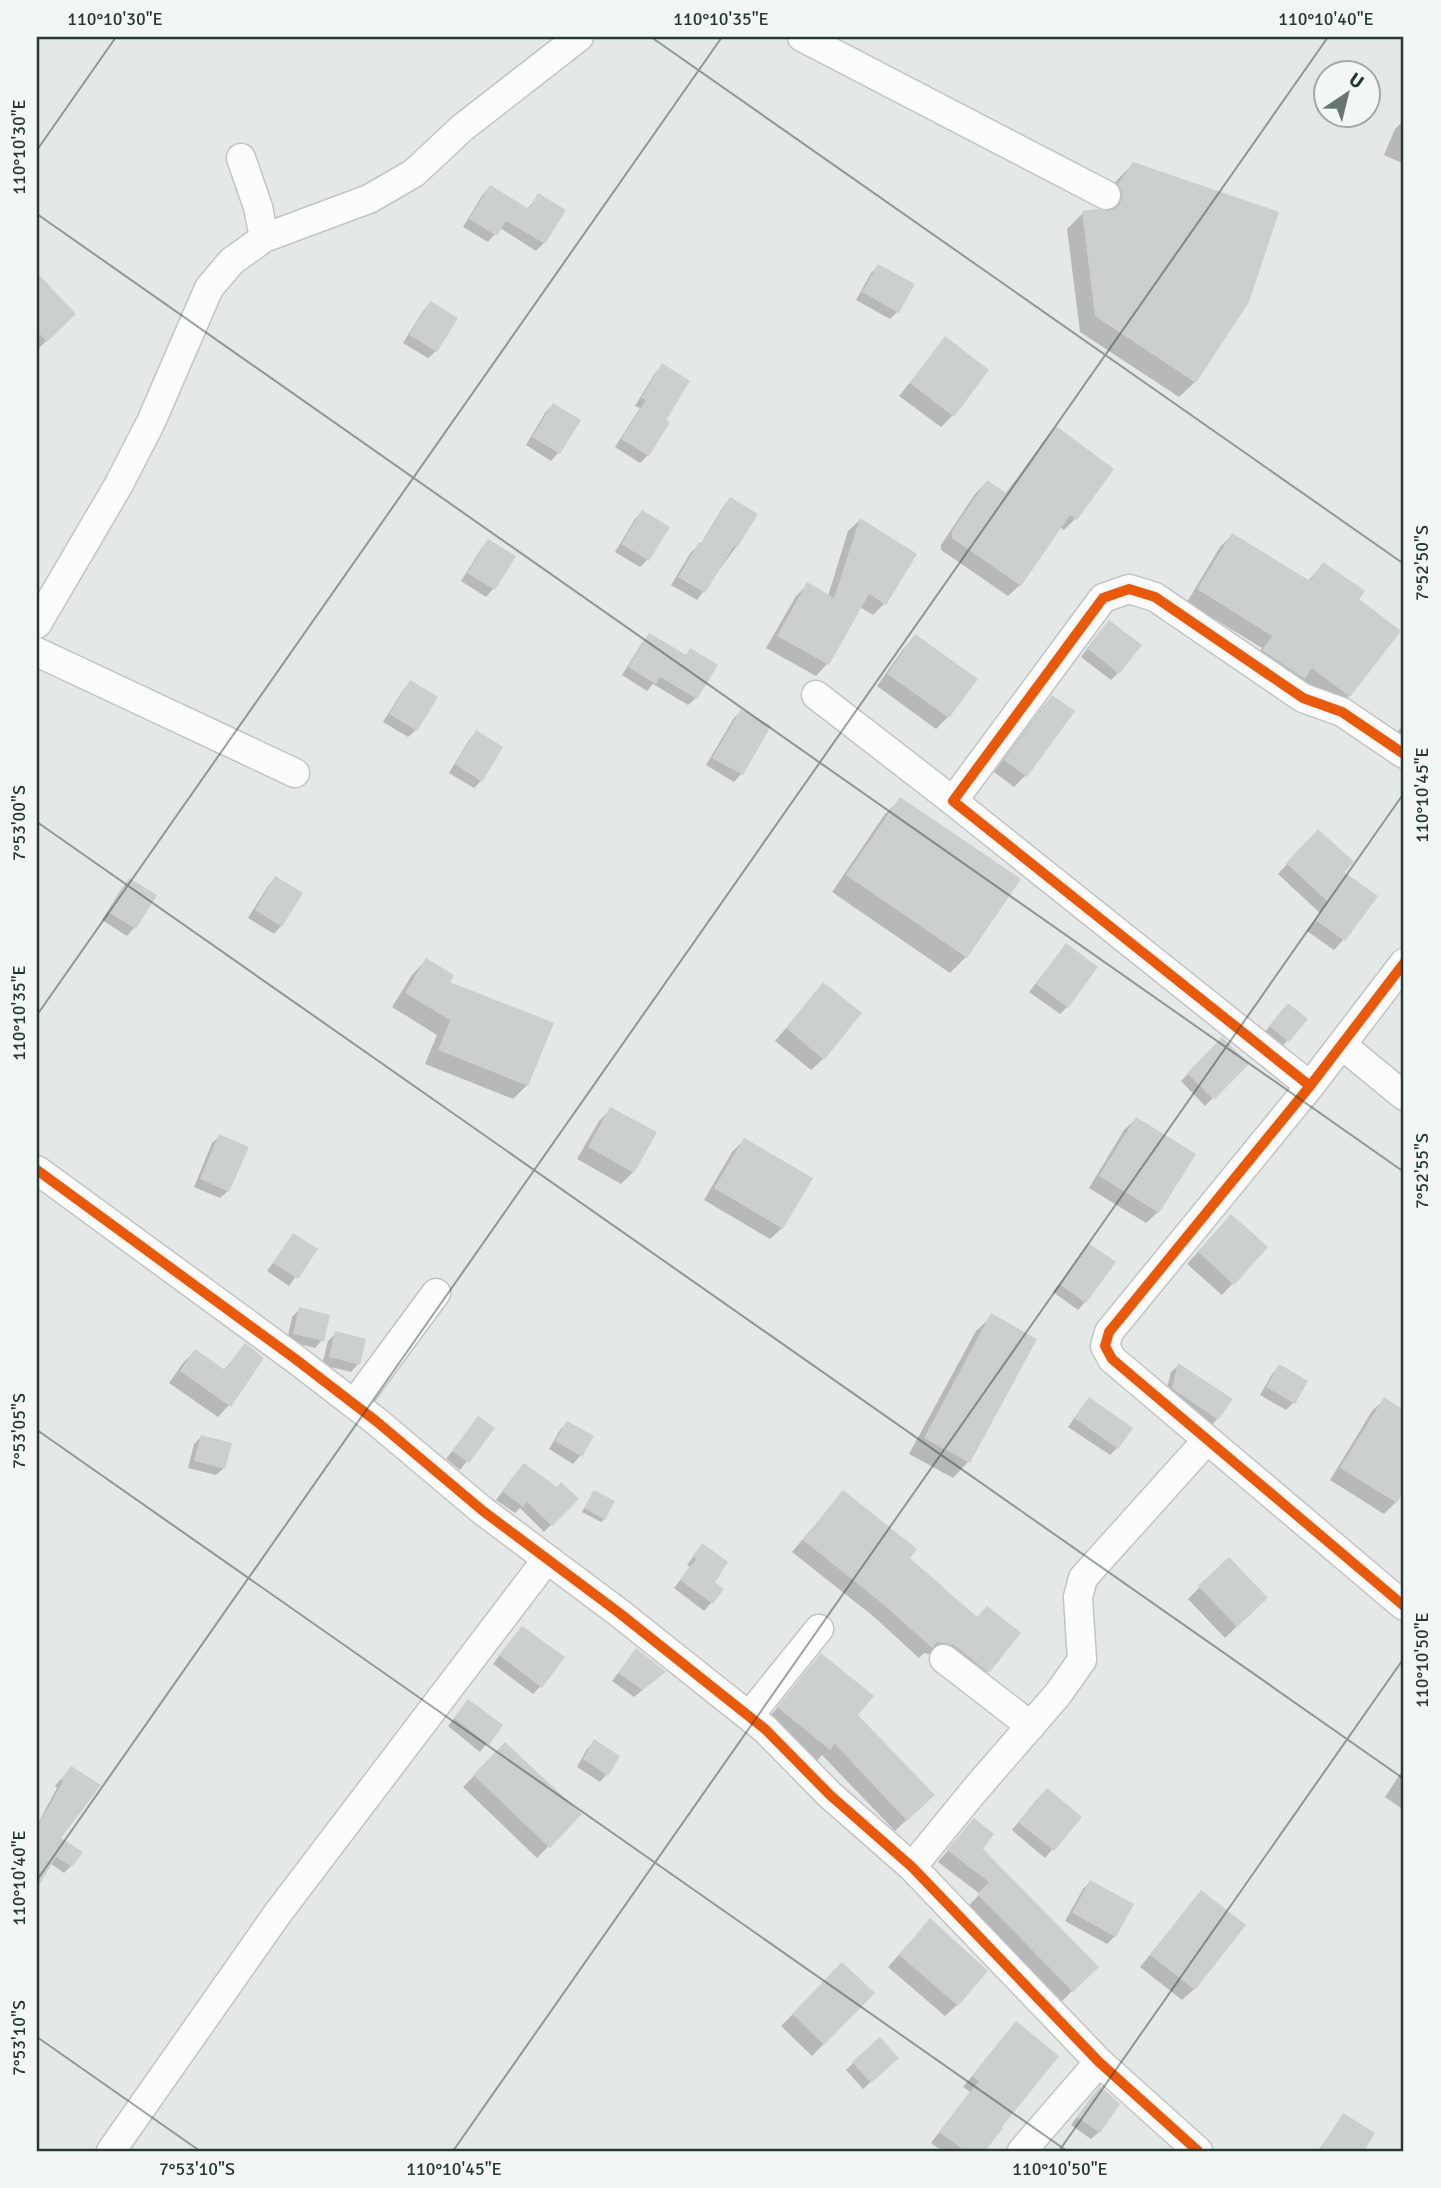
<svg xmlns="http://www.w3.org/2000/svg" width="1441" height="2188" font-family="Signika,sans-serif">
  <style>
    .shadow { fill: #0003 }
    .building { fill: #cbcfcd }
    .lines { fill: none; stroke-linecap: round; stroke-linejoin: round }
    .minor-casing { stroke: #c1c5c3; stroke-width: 31 }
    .minor { stroke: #fbfcfb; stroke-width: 28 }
    .cycleway-casing { stroke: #f2f7f5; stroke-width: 15 }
    .cycleway { stroke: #e8590c; stroke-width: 10 }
    .ticks { fill: none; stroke: #243933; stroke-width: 2; stroke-opacity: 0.45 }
    .neatline { fill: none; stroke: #243933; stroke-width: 2.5 }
    .ticks-label { font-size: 18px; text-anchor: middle; fill: #243933 }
  </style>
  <rect width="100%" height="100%" fill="#e4e8e6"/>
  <path class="shadow" d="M1402 122H1404V164L1384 155 1395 129Z
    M1133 164 1195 382 1179 397 1080 332 1067 229 1083 213H1108L1103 201 1117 180Z
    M490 187 527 209 539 195 544 243 536 251 500 228 488 242 463 227 483 194Z
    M878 266 898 311 890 319 856 300 871 273Z
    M43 281 74 314 39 348 37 346V287Z
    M430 303 436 351 428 358 403 343 423 311Z
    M945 339 952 416 941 427 899 396Z
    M663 366 664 420 668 423 648 455 640 463 615 447 640 408 635 406 655 373Z
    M553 405 578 421 558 453 551 461 526 445 545 413Z
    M1057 429 1075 519 1064 530 1060 527 1020 585 1008 596 941 550V545L975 494 987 482 1005 494 1045 440Z
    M730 499 756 515 736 547 697 600 671 585 691 552 700 545 723 507Z
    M642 512 647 560 640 567 615 552 635 519Z
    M860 520 884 604 873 615 860 607 827 664 816 676 766 648 796 596 807 585 828 596 848 531Z
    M1232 535 1308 581 1323 564 1357 600 1349 696 1337 708 1252 662 1262 648 1187 602 1220 547Z
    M488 541 513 557 493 589 486 597 461 581 481 549Z
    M1102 629 1118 673 1111 680 1081 657Z
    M649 635 684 657 691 650 696 698 688 705 653 684 647 691 622 675 642 643Z
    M915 637 948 717 936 729 877 686 904 648Z
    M411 682 416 730 408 737 383 722 403 690Z
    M1052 697 1025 776 1014 787 994 772 1041 709Z
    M741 711 769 727 741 774 734 782 706 765 734 718Z
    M1404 722V738L1397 733Z
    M476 732 481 781 474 788 449 773 469 740Z
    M901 799 1019 880 966 957 950 973 832 892 885 814Z
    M1308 841 1342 872 1375 896 1343 940 1334 950 1307 931 1320 913 1278 874Z
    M276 878 281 926 274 934 248 918 268 886Z
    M129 880 154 896 134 928 127 936 102 920 122 888Z
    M1066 945 1067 1007 1060 1014 1029 992Z
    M426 960 448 983 527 1085 513 1099 425 1064 437 1035 392 1007 412 975Z
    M823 985V1059L811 1070 775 1041Z
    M1281 1013 1305 1019 1280 1049 1263 1034Z
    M1222 1039 1247 1064 1205 1106 1181 1081Z
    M611 1109 633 1172 621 1184 577 1159 599 1121Z
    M1136 1119 1158 1212 1146 1223 1089 1188 1124 1130Z
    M220 1136 228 1191 220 1198 194 1187 212 1143Z
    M744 1140 782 1228 770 1239 704 1200 732 1152Z
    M1219 1228 1233 1283 1222 1295 1187 1264Z
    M293 1235 315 1249 289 1286 267 1271Z
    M1089 1245 1085 1302 1078 1310 1053 1292Z
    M300 1309 322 1340 315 1348 287 1341 292 1317Z
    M992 1316 1035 1339 968 1462 953 1478 909 1454 976 1331Z
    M336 1333 358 1364 351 1372 322 1365 328 1341Z
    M245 1345 229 1405 218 1417 169 1383 183 1363 195 1351 223 1371Z
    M1179 1365 1217 1419 1210 1427 1165 1396 1171 1372Z
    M1280 1366 1293 1403 1286 1410 1260 1395 1272 1374Z
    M1384 1400 1404 1412V1488L1396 1502 1384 1514 1330 1480 1372 1411Z
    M1082 1407 1117 1448 1110 1455 1068 1427Z
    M478 1418 493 1428 460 1470 446 1459Z
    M567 1423 591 1437 580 1456 573 1464 549 1449 560 1430Z
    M201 1437 224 1468 216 1475 188 1468 194 1444Z
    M517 1472 557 1489 576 1499 544 1532 520 1508 515 1513 496 1500Z
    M594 1492 604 1519 601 1522 582 1512Z
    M843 1492 908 1558 988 1671 976 1683 942 1657 924 1653 919 1658 873 1616 792 1552Z
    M702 1545 712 1582 722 1590 704 1611 674 1588 690 1567 687 1565Z
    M1228 1559 1266 1598 1225 1638 1188 1599Z
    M515 1635 541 1686 533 1694 493 1664Z
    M636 1650 656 1679 634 1697 612 1681Z
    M821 1655 856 1715 932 1795 895 1831 822 1755 817 1761 767 1720Z
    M461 1709 500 1726 480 1752 448 1726Z
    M595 1741 607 1774 600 1782 577 1767 587 1749Z
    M505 1744 579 1815 537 1858 463 1787Z
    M71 1768 59 1838 71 1866 64 1873 50 1863 37 1886V1825L57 1788 55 1786Z
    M1404 1768V1810L1385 1797Z
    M1039 1797 1080 1817 1045 1858 1012 1830Z
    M974 1820 981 1849 1096 1967 1061 2002 968 1906 980 1894 938 1862Z
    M1090 1882 1115 1936 1107 1944 1065 1921 1083 1889Z
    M1201 1892 1194 1989 1182 2000 1140 1967Z
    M919 1932 957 2005 945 2016 888 1967Z
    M842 1964 873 1993 812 2056 781 2026Z
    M1006 2034 1001 2128 983 2151H942L931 2143 970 2092 963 2087Z
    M853 2063 889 2065 863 2089 846 2070Z
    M1093 2095 1099 2132 1091 2139 1071 2125Z
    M1344 2115 1373 2134 1362 2151H1318Z"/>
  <path class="building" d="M1133 162 1279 212 1249 302 1196 383 1095 316 1082 211 1098 209 1107 211 1115 209 1120 203 1123 195 1118 184Z
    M490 185 529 209 538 193 566 210 545 244 506 221 497 236 469 219Z
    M878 264 915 284 899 313 862 292Z
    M37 273 76 314 47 342 37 331Z
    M430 301 458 318 437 352 409 335Z
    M945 336 989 370 954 417 910 383Z
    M662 363 690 381 666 420 670 422 649 456 621 439 646 400 641 398Z
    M553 403 581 420 560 454 532 437Z
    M1056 426 1114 469 1077 520 1070 515 1021 586 952 538V531L987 480 1006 493Z
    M730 497 758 514 737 548 734 546 705 593 678 577 699 542 701 544Z
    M642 510 670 527 649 561 621 544Z
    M860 518 917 554 886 605 869 594 829 665 777 636 807 582 834 598Z
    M1232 533 1310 581 1323 562 1365 591 1359 599 1401 631 1350 697 1312 668 1305 679 1262 650 1272 636 1197 589Z
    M488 539 516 556 495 590 467 573Z
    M1109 620 1142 645 1119 674 1087 648Z
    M649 633 686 655 690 648 718 665 697 699 660 677 656 684 628 667Z
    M915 634 978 679 949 718 887 674Z
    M410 680 438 697 417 731 389 714Z
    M1052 695 1075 711 1027 777 1004 760Z
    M741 709 771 726 743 775 712 758Z
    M476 730 503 747 482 782 455 764Z
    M900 797 1021 879 967 958 846 875Z
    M1318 829 1354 862 1344 872 1378 896 1345 941 1315 920 1328 902 1286 863Z
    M275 876 303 893 282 927 255 910Z
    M129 878 157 895 136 929 108 912Z
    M1066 943 1098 967 1068 1008 1036 984Z
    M426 958 454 975 450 982 554 1023 528 1086 438 1050 450 1020 405 993Z
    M823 982 862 1013 824 1060 786 1028Z
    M1288 1003 1308 1019 1289 1042 1269 1026Z
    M1222 1037 1249 1064 1214 1100 1187 1073Z
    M610 1107 657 1132 634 1173 588 1147Z
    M1136 1117 1196 1154 1159 1213 1099 1176Z
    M219 1134 249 1147 229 1192 200 1179Z
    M744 1138 813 1178 783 1229 714 1188Z
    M1231 1214 1268 1247 1234 1285 1198 1252Z
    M293 1233 318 1249 298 1279 273 1263Z
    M1088 1243 1116 1262 1086 1303 1059 1284Z
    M299 1307 330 1315 324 1341 293 1334Z
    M991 1313 1037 1339 970 1463 924 1438Z
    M335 1331 366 1339 360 1365 329 1357Z
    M245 1343 264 1358 231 1407 180 1371 195 1349 225 1370Z
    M1178 1363 1233 1399 1218 1420 1172 1388Z
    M1279 1364 1308 1381 1295 1404 1266 1387Z
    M1089 1397 1133 1428 1118 1449 1074 1418Z
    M1384 1397 1404 1410V1491L1397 1503 1340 1468Z
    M478 1416 495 1428 469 1463 452 1451Z
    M567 1421 594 1436 582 1457 555 1441Z
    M201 1435 232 1443 225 1469 194 1461Z
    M524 1463 557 1487 561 1482 579 1499 552 1526 527 1502 523 1507 502 1491Z
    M594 1490 615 1501 605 1520 584 1508Z
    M843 1490 917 1549 910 1558 977 1617 987 1606 1021 1633 989 1673 954 1645 937 1642 932 1648 884 1605 803 1540Z
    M702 1543 728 1562 715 1582 724 1589 713 1604 680 1580 696 1559 693 1556Z
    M1229 1557 1268 1598 1237 1627 1198 1586Z
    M522 1626 565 1657 542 1688 499 1655Z
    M636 1648 666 1672 643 1690 618 1673Z
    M821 1653 874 1696 858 1715 935 1795 907 1821 835 1744 830 1750 777 1707Z
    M468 1699 503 1725 489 1745 454 1718Z
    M594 1739 620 1756 608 1776 583 1759Z
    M505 1742 582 1814 550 1848 473 1775Z
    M71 1766 101 1785 61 1838 83 1852 72 1867 56 1857 37 1889V1825L50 1805 63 1781 61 1779Z
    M1047 1788 1082 1817 1054 1851 1018 1822Z
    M974 1818 994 1834 983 1849 1099 1967 1073 1992 977 1894 989 1882 947 1850Z
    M1090 1880 1134 1904 1116 1937 1072 1913Z
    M1201 1890 1246 1925 1195 1990 1150 1955Z
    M930 1918 988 1971 958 2006 899 1955Z
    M842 1962 875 1993 824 2045 792 2014Z
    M1016 2021 1059 2056 1002 2127 1003 2128 985 2151H965L939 2132 979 2081 972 2076Z
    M880 2037 899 2058 871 2083 852 2062Z
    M1100 2086 1120 2104 1100 2133 1077 2117Z
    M1343 2113 1375 2133 1364 2151H1319Z"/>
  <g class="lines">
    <g class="minor-casing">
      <path id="minor" d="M802 37 1106 195
        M241 158 258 207 264 238
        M37 624 118 486 151 422 209 288 232 261 264 238 369 199 414 173 462 128 579 37
        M37 652 295 773
        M816 695 953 801
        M1404 963 1310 1086 1109 1332 1105 1346 1112 1359 1404 1606
        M1342 1045 1404 1096
        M1310 1086 953 801 1103 598 1129 589 1155 597 1303 698 1342 712 1404 754
        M37 1170 294 1358 376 1421 483 1511 618 1612 765 1729 830 1795 912 1867 1099 2062 1198 2151
        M354 1404 436 1293
        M944 1659 1031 1726
        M749 1716 819 1629
        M912 1867 974 1791 1058 1694 1082 1660 1078 1597 1083 1578 1207 1440
        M111 2151 278 1913 547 1559
        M1022 2151 1099 2062"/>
    </g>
    <use href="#minor" class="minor"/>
    <g class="cycleway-casing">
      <path id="cycleway" d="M1404 963 1310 1086 1109 1332 1105 1346 1112 1359 1404 1606
        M1310 1086 953 801 1103 598 1129 589 1155 597 1303 698 1342 712 1404 754
        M37 1170 294 1358 376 1421 483 1511 618 1612 765 1729 830 1795 912 1867 1099 2062 1198 2151"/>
    </g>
    <use href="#cycleway" class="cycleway"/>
  </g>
  <path class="ticks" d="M651 37 1404 564M37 150 116 37M37 214 1404 1172M37 822 1404 1779M37 1015 722 37M37 1430 1067 2151M37 1880 1328 37M37 2037 200 2151M453 2151 1404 793M1059 2151 1404 1658"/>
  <rect width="1441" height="2188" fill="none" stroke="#f2f7f5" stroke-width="77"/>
  <g transform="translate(1347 94) rotate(35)"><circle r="33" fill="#f2f7f5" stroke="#a0aba7" stroke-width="2"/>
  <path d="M0-5L12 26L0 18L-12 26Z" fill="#677672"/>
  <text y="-10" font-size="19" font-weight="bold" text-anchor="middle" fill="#243933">U</text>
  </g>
  <rect x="38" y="38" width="1364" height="2112" class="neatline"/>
  <g class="ticks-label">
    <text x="115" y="25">110°10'30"E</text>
    <text x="721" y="25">110°10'35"E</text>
    <text x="1326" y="25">110°10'40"E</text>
    <text transform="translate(19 147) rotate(-90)" y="6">110°10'30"E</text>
    <text transform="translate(1422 563) rotate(-90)" y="6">7°52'50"S</text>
    <text transform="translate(1422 795) rotate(-90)" y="6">110°10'45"E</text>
    <text transform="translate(19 823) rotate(-90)" y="6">7°53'00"S</text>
    <text transform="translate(19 1013) rotate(-90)" y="6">110°10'35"E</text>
    <text transform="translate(1422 1171) rotate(-90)" y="6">7°52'55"S</text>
    <text transform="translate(19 1431) rotate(-90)" y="6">7°53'05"S</text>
    <text transform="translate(1422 1660) rotate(-90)" y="6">110°10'50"E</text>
    <text transform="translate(19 1878) rotate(-90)" y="6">110°10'40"E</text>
    <text transform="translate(19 2038) rotate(-90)" y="6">7°53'10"S</text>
    <text x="197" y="2175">7°53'10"S</text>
    <text x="454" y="2175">110°10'45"E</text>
    <text x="1060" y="2175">110°10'50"E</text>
  </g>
</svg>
